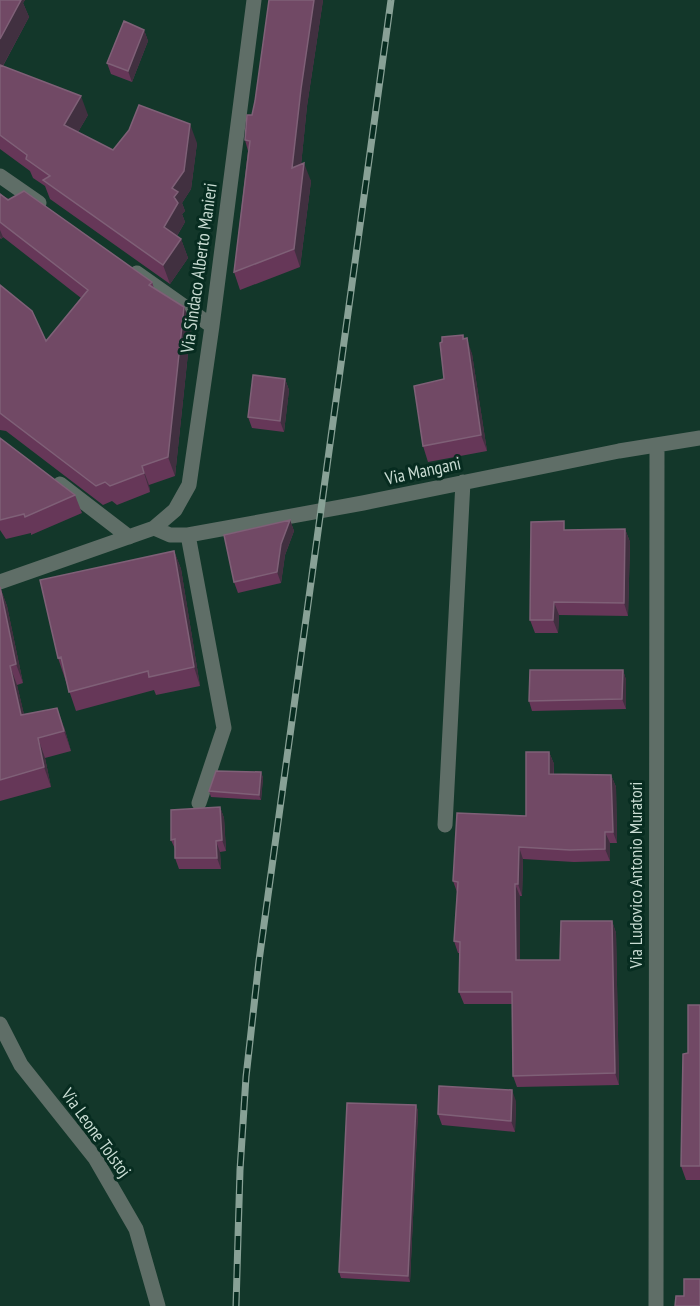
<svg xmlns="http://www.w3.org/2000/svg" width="700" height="1306" font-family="'PT Sans Narrow',sans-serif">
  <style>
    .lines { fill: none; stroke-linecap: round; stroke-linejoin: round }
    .minor { stroke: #5f6e67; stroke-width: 15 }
    .rail-casing { stroke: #88a196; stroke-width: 7 }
    .rail { stroke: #072c20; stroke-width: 4.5; stroke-dasharray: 14; stroke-linecap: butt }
    .wall { fill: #663758 }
    .shaded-wall { fill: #413040 }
    .building { fill: #714965; stroke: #7f6077; stroke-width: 1.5 }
    .labels { text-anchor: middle; stroke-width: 6; stroke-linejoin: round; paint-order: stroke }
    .street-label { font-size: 18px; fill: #c9dcd3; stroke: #072c20 }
  </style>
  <rect width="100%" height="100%" fill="#13372a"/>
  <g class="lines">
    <path class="minor" d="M0 176 39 203
      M137 273 212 326
      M60 484 129 537
      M154 528 170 535H188L363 503 619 451 700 438
      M188 535 224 728 199 803
      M0 582 154 528 175 510 189 485 212 326 254 0
      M445 825 463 482
      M0 1024 21 1065 95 1158 136 1229 158 1306
      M656 1306 657 445"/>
    <g class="rail-casing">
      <path id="rail" d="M236 1306 240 1170 246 1077 259 961 391 0"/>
    </g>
    <use href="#rail" class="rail"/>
  </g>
  <path class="wall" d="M0 0H25L23 3 29 17 3 66 88 115 78 132 113 150 197 143 191 189 182 203 185 211 182 214 185 222 177 236 181 239 188 258 170 284 50 199 45 186 33 178 30 171 0 149Z
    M269 0H323L307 106 301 165 311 181 300 267 240 290 234 272 248 151 245 140 252 115 255 101Z
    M144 30 148 41 132 82 111 74 107 63Z
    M0 194 152 282 154 288 184 307 191 325 175 476 149 485 150 492 117 505 112 501 103 505 6 431 0 430V285L46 341 81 298 3 237 1 239 0 238Z
    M463 335 472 354 487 451 428 462 423 446 444 379 442 342Z
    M285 379 289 390 284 432 252 428 248 417Z
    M0 438 75 495 82 513 31 535V533L6 539 0 530Z
    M290 520 294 531 285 555 281 583 238 593 234 582Z
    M625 529 630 542 628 616 559 615 558 633H535L530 620 567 530Z
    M174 551 181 569 200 686 156 695 154 690 76 711 58 658Z
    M0 587 7 606 23 683 17 685 24 715 64 727 71 751 45 758 51 787 0 801Z
    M623 670 626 680V709L532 711 529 701Z
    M549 752 554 764V774L611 775 616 787 617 843H610V861L574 862 523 859 522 896H520V960H560L612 921 616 933 619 1085 517 1087 513 1076 512 1004H464L459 992 460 953H458L454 941 457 892 453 881 526 816Z
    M261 772 263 778 261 800 211 797 209 791Z
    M220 807 224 818 226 851 220 852 221 869H179L175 858V849L171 840Z
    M700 1005V1180H686L681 1166 688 1053Z
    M516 1101 515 1132 442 1125 438 1114Z
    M416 1105 418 1111 410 1282 341 1278 339 1272Z"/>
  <path class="shaded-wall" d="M14 0H25L23 3 29 17 0 71V39Z
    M314 0H323L307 106 299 185 292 168 301 89Z
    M144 30 148 41 132 82 128 71Z
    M81 96 88 115 71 144 64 125Z
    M190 124 197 143 191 189 182 203 185 211 182 214 185 222 171 246 164 227 174 197 172 188Z
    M304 163 311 181 300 267 294 249Z
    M0 230 3 237 1 239 0 236Z
    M181 239 188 258 170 284 163 265Z
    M184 307 191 325 175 476 168 457Z
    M463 335 469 351 467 338 472 354 487 451 481 435Z
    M285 379 289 390 284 432 280 421Z
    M142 466 149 485 150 492 144 473Z
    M290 520 294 531 285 555 281 583 277 572 281 544Z
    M625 529 630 542 628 616 624 603Z
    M174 551 181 569 200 686 194 667Z
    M0 587 7 606 23 683 16 664Z
    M554 602 559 615 558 633 553 620Z
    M10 666 17 685 29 735 21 715Z
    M623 670 626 680V709L622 699Z
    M57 708 64 727 71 751 64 731Z
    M38 738 45 758 51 787 44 767Z
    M549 752 554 764 553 786 549 774Z
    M261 772 263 778 261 800 259 795Z
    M611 775 616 787 617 843 613 832Z
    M220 807 224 818 226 851 222 840Z
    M605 832 610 843V861L605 849Z
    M216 841 220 852 221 869 217 858Z
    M519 847 523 859 522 896 518 884Z
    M515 884 520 896V972L516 960Z
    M612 921 616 933 619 1085 615 1073Z
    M512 1090 516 1101 515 1132 511 1121Z
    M416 1105 418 1111 410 1282 408 1276Z"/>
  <path class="building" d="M0 0H21L0 39Z
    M269 0H314L301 89 292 168 304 163 294 249 234 272 250 141 245 140 247 115H252L255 101Z
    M124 21 144 30 128 71 107 63Z
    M0 65 81 96 64 125 113 150 129 130 139 105 190 124 184 171 172 188 178 192 174 197 178 203 164 227 181 239 163 265 43 180 50 176 26 159 27 155 0 135Z
    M24 191 152 282 149 285 184 307 168 457 142 466 144 473 110 486 105 482 96 486 0 413V285L32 311 46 341 88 290 0 222V194L8 200Z
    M463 335V339L467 338 481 435 423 446 414 386 444 379 440 343 442 342V337Z
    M253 375 285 379 280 421 248 417Z
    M0 438 75 495 25 517 24 514 0 520Z
    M290 520 281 544 277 572 234 582 224 535Z
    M564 521V530L625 529 624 603 554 602 553 620H530L531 522Z
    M174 551 194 667 149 677 148 671 69 692 61 657 58 658 40 580Z
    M0 587 16 664 10 666 21 715 57 708 64 731 38 738 44 767 0 780Z
    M530 670H623L622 699 529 701Z
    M526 752H549V774L611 775 613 832H605V849L570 850 519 847 518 884H515L516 960H560L561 921H612L615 1073 513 1076 512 992H459L460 942 454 941 458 882 453 881 457 813 526 816Z
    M216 771 261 772 259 795 209 791Z
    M220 807 222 840 216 841 217 858H175V839L171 840V810Z
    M688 1005H700V1166H681L683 1054 688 1053Z
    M439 1086 512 1090 511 1121 438 1114Z
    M347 1103 416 1105 408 1276 339 1272Z
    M684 1279H700V1306H675L676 1296H684Z"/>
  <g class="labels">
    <g class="street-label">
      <text transform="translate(199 268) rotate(-82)" y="6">Via Sindaco Alberto Manieri</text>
      <text transform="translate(423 471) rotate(-12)" y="6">Via Mangani</text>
      <text transform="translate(636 875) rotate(-90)" y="6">Via Ludovico Antonio Muratori</text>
      <text transform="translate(96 1133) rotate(54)" y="6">Via Leone Tolstoj</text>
    </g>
  </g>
</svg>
